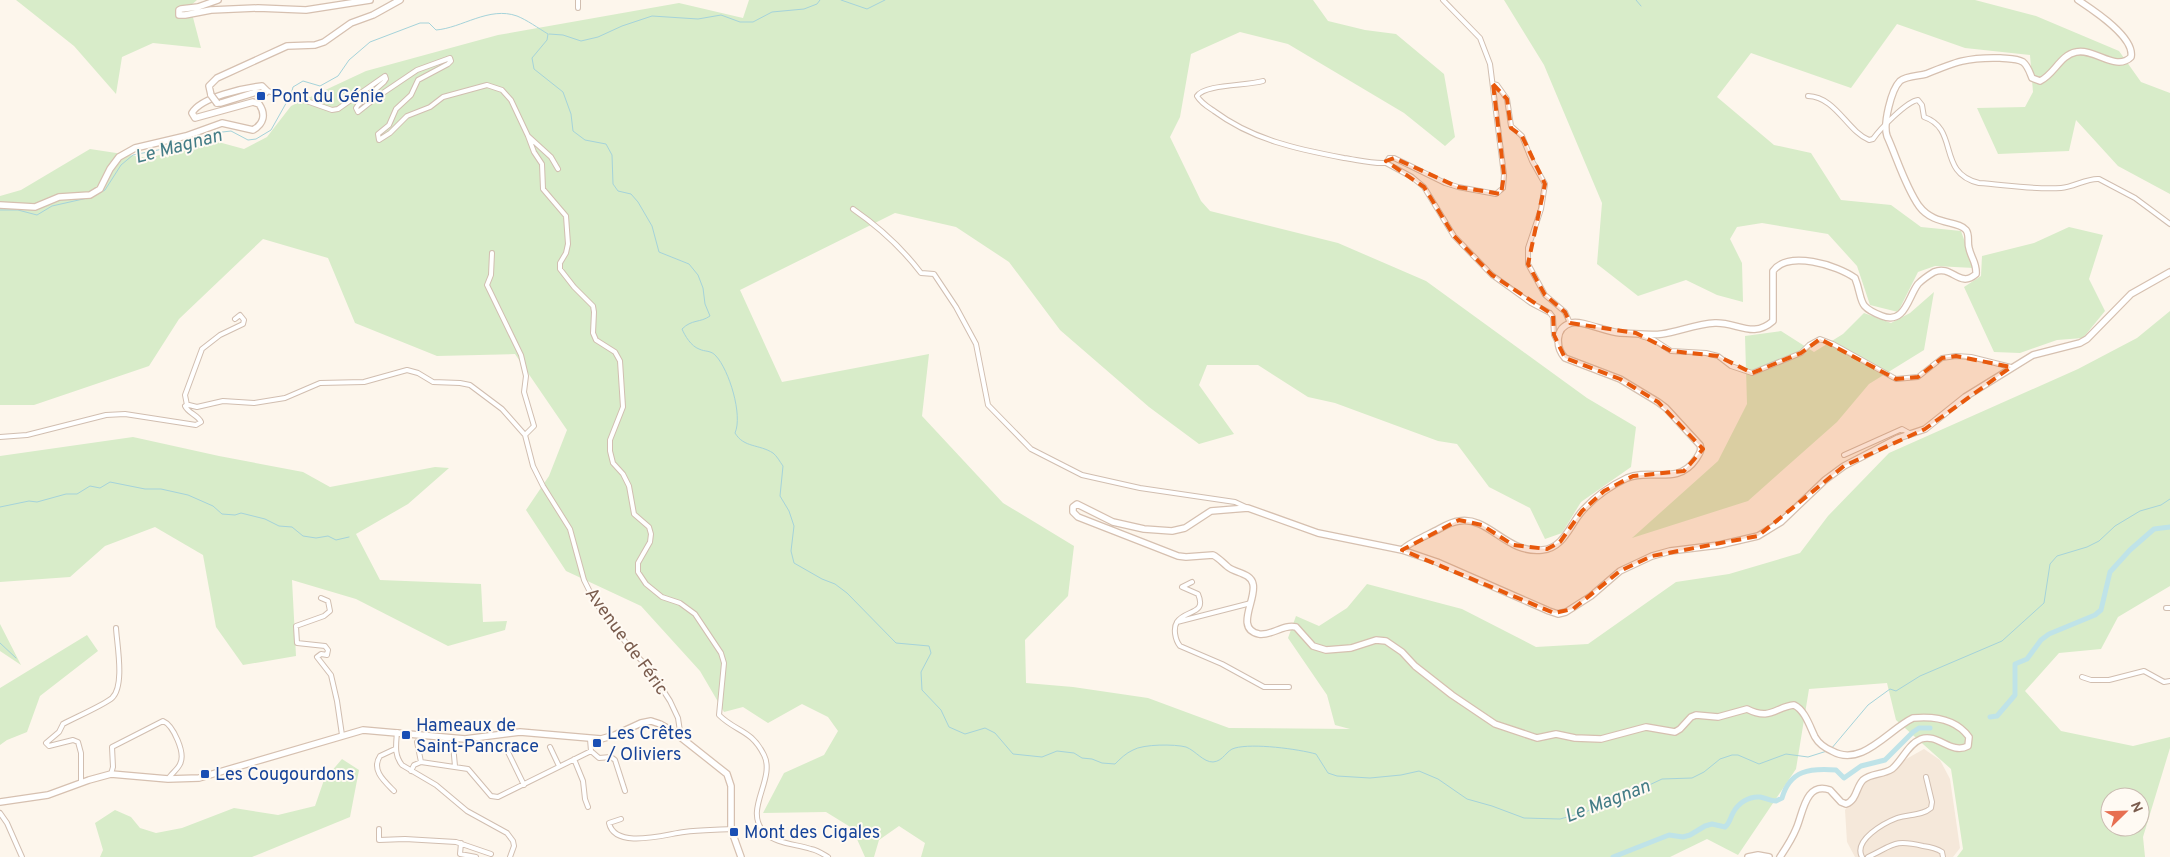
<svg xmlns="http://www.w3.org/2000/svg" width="2170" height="857" font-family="Overpass,sans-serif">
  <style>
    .residential { fill: #f5e8da }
    .green { fill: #d8ecc9; fill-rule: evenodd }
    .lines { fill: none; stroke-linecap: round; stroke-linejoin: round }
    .stream { stroke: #a5d3da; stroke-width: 1 }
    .canal { stroke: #bfe3e8; stroke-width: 5 }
    .street-casing { stroke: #d1beb0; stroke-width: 6 }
    .secondary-casing { stroke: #d6c0b0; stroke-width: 8 }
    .street { stroke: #fff; stroke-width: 4 }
    .secondary { stroke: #fff; stroke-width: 5.5 }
    .secondary-bridge-casing { stroke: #d6c0b0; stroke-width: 8; stroke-linecap: butt }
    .secondary-bridge { stroke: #fff; stroke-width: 5.5 }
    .marked { fill: #e8590c; fill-opacity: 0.2; stroke: #e8590c; stroke-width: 4; stroke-dasharray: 10 6; stroke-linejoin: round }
    .transit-dot { fill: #1a4fb4; stroke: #fffaf3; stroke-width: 2 }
    .labels { text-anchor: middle; stroke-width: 4; stroke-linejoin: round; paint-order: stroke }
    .transit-label { font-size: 18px; fill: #164399; stroke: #fffaf3; text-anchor: start }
    .street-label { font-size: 18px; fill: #7a5c4d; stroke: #fffaf3 }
    .water-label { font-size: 19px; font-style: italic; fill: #437c86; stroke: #fffaf3 }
  </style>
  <rect width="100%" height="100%" fill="#fdf6ec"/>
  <path class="residential" d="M1924 749 1940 760 1950 779 1960 848 1953 857H1855L1847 842 1845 810 1867 781Z"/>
  <path class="green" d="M16 0H197L190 6 201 48 153 43 122 57 116 94 74 46Z
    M749 0H1313L1328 21 1365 30 1396 34 1444 74 1455 137 1445 146 1404 113 1288 44 1240 32 1191 54 1180 117 1170 137 1201 201 1210 211 1338 243 1426 281 1587 398 1636 427 1631 467 1581 502 1562 533 1545 539 1530 508 1489 487 1457 444 1438 441 1335 403 1308 397 1258 365H1207L1199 385 1234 434 1199 444 1149 407 1060 330 1009 262 956 227 895 213 740 290 782 382 929 354 922 416 1003 503 1074 546 1068 596 1025 640 1026 683 1073 687 1148 698 1229 728 1350 729 1335 725 1327 695 1288 638 1296 616 1319 626 1347 608 1367 584 1462 609 1536 647 1588 644 1676 582 1729 574 1800 553 1828 516 1889 453 2078 369 2137 338 2170 311V586L2118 617 2101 649 2059 653 2025 691 2061 731 2133 746 2170 737V748L2143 837 2145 857H1957L1963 849 1951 769 1896 720 1887 683 1809 689 1796 769 1738 855 1707 839 1670 857H921L925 843 899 826 879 840 874 857H865L852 828 826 812 763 813 784 773 824 755 838 731 828 717 802 704 768 723 743 707 724 712 700 671 641 606 566 571 526 510 549 476 567 430 515 354 437 356 355 323 328 258 263 239 179 319 149 366 34 405H0V196L21 190 90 149 149 158 211 140 244 149 267 137 291 106 366 71 498 35 679 3 743 18ZM2110 797H2140V827H2110Z
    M1504 0H1975L2036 16 2119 51 2141 82 2170 93V194L2118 166 2076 120 2069 151 1998 154 1977 108 2025 107 2033 92 2030 55 1965 48 1897 24 1851 88 1751 53 1717 97 1774 145 1811 153 1841 200 1891 205 1921 227 1961 231 1974 268 1935 266 1918 272 1898 312 1870 305 1857 266 1828 234 1762 223 1737 227 1730 239 1742 263 1743 302 1717 295 1686 280 1638 296 1597 264 1602 203 1544 65Z
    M2069 227 2103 235 2089 279 2105 311 2083 338 2057 340 2020 353 1994 352 1964 287 1981 276 1982 256 2034 243Z
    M1934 292 1924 350 1869 384 1837 422 1748 501 1632 538 1718 461 1747 404 1745 336 1781 331 1814 352 1843 334 1864 313 1891 323 1910 313Z
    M133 437 219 456 303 472 330 487 435 467 449 468 408 504 356 534 380 580 481 584 483 622 507 621 505 630 448 646 356 599 292 580 296 656 243 665 216 627 203 555 155 527 105 546 70 577 0 582V456Z
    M0 624 21 665 0 651Z
    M87 635 98 651 40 696 27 732 7 740 0 745V688Z
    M342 759 359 770 350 817 252 857H100L103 850 95 823 115 810 131 817 140 828 156 833 182 828 234 808 278 815 315 806 324 780Z"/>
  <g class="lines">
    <path class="stream" d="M841 0 867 9 885 0
      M1636 0 1641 6
      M549 34 563 35 581 41 598 37 622 26 652 16 698 19 721 15 740 22H753L772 12 804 9 817 4 820 0
      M291 95 293 87 303 81 320 86 338 76 349 60 370 42 420 23H429L436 30C462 28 489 6 517 16 527 20 538 28 548 34L547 40 532 58 534 69 563 92 571 114 573 131 585 140 606 144 612 155 613 184 618 191 631 194 638 202 652 226 659 252 689 264 698 275 703 288 705 304 710 316C700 323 692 319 682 329 685 336 691 346 699 349 705 352 711 350 716 356 729 370 743 415 735 433 744 448 759 444 773 453 777 456 780 462 783 466L780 496 789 511 794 526 791 551 794 563 822 579 835 584 847 593 896 643 929 646 931 653 921 672 922 690 941 710 949 727 965 734 985 728 995 733 1013 754 1042 757 1057 751 1074 753 1082 758 1092 759 1102 763 1115 764C1120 759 1126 753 1133 750 1143 744 1175 744 1186 747 1196 751 1203 762 1213 762 1224 761 1226 750 1235 748 1253 743 1298 749 1316 754L1328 773 1337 776 1370 778 1401 775 1419 771 1438 779 1467 799 1492 806 1524 818 1560 819 1586 812 1606 801 1628 795 1662 779 1692 778 1704 772 1720 759 1732 755H1738L1759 764 1786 754 1808 757 1827 751
      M0 210H18L37 215 52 206 92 197 105 190 121 165 133 155 188 144 214 133 231 131 248 140 256 139 271 130 289 98
      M0 507 29 501 37 502 66 494H77L90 486 100 488 110 482 145 489H161L188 495 213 506 222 514 235 515 241 513 265 519 279 526 292 527 303 536 316 538 328 536 336 540 349 537
      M0 643 16 658
      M1831 749 1868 705 1890 689 1896 691 1920 676 2002 641 2044 603 2050 564 2057 556 2087 547 2099 541 2115 526 2140 511 2161 505 2170 499"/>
    <path class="canal" d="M1990 717 1997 716 2015 695V664L2027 659 2041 640 2049 634 2095 615 2101 610 2110 572 2130 550 2154 529 2170 527
      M1613 857 1669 835 1683 837 1690 835 1705 826 1712 824 1725 827C1730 823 1730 818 1733 813 1738 803 1749 796 1760 797 1766 798 1770 801 1776 801L1782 798C1790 770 1810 768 1836 770L1844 778 1861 766 1885 760 1913 732 1919 728H1930"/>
    <g class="street-casing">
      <path id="street" d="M578 0V8
        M1443 0 1480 38 1490 64 1504 175 1503 188 1496 194 1458 187 1445 183 1394 158H1389L1386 163 1412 177 1424 187 1454 236 1492 275 1531 303 1550 313 1553 317 1554 335 1557 341
        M1263 81C1247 86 1205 84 1197 96 1201 103 1208 107 1214 111 1253 140 1297 149 1344 158 1358 160 1372 164 1386 163
        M1493 84 1497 85 1507 99 1511 126 1522 136 1532 161 1545 184 1541 209 1528 248V264L1545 295 1565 312 1570 323
        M267 91 298 98 332 110 338 109 385 76 386 79 384 82 358 105 356 108 358 112 377 97 417 70 450 58 451 61 448 64 418 80 411 95 396 109 389 125 378 134 379 140 390 133 407 116 430 107 443 97 487 85 502 90 511 100 528 136 534 152 542 164 543 189 566 216 568 244 566 253 560 263V269L574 287 593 306 594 312 593 333 596 340 615 352 620 361 623 407 610 440V451L613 463 623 474 629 486 634 514 649 527 651 534 650 542 638 563V572L646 584 662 597 680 603 695 614 721 653 724 663 719 715C736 732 751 729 764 755 776 779 743 810 764 832 776 844 796 844 811 849 817 850 823 854 828 857
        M1808 96C1836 97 1847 131 1869 140L1873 139C1880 129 1907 101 1918 100L1922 105 1924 117C1960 129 1936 173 1979 183 2006 185 2035 190 2061 188 2074 187 2087 178 2099 179L2135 198 2170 224
        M528 136 551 157 558 169
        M853 209C879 227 902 248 921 273L934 274 956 307 976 344 988 405 1031 449 1082 475 1140 488 1235 502 1248 508
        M492 253 491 275 487 285 521 355 526 376 524 392 534 426 525 435
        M1641 336 1654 340 1671 351 1706 353 1718 356 1731 366 1752 373 1801 353 1809 345 1820 339 1833 344 1896 379 1918 377 1942 358 1956 356 1971 357 2011 367
        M187 405 185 395 202 349 220 335 243 324 244 320 240 315 235 319
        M0 437 27 435 106 415 125 414 196 425 201 422C198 415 188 413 185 406L189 405 197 407 223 401 254 403 285 398 320 383 364 382 407 370 418 373 433 382 460 383 470 385 502 409 525 435 533 466 543 486 570 529 584 580 595 602 630 648 650 670 670 701 678 718 681 738
        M1844 455 1902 429 1911 434
        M321 598 328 601 330 611 324 616 296 626 297 643 325 646 328 650 327 655 321 654 317 657 331 675 337 701 342 735
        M1251 603 1177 622C1173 628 1175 640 1180 646L1222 664 1264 687H1289
        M2166 608H2170
        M1177 622C1186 609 1207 615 1198 594L1182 587 1192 582
        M2082 677 2091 680H2109L2144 671 2164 682 2170 681
        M397 732C396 745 394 755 402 765L436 785 467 811 507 833 513 841 514 846 510 857
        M417 742 421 762
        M453 745 455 766
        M505 746 524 785
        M550 747 559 766
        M591 751 599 758 611 757 615 760 625 791
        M574 759 583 781 585 799 588 807
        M411 771 414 765 421 762 468 769 491 796 498 797 591 751 590 739
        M111 774 113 767 112 747 163 721C173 725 186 753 180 764 178 769 171 774 168 779
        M81 782V753L78 742 73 740 49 746 46 743 59 732 63 724C74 718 104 705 112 698 125 686 117 645 116 628
        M394 791C384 781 371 770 380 756L395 749
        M0 813 7 823 22 857
        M621 819 609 823C615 850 666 834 684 832 699 830 715 830 731 829
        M379 829V840L405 839 456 842 491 854
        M461 843 460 854 476 857
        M1862 857C1853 840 1884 823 1897 818 1908 814 1922 816 1931 808L1932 802 1926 777
        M1868 857C1894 845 1893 839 1923 846 1930 847 1936 848 1942 852L1943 857"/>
    </g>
    <g class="secondary-casing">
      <path id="secondary" d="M218 0 198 7 181 9 179 10V15H185L211 10 258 8 306 10 370 0
        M211 95 209 86 217 78 287 46 315 45 324 42 351 23 373 15 400 0
        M217 103H221L256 92 265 93 267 91
        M0 205 35 207 59 197 90 195 100 189 110 169 119 157 135 148 186 136 222 123 253 130C264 124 266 114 259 104L253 102 195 118 192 113C201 97 244 88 262 86L267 91
        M1402 550C1410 542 1422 538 1431 533 1440 529 1449 522 1459 521 1489 516 1506 554 1542 550 1565 548 1570 523 1584 509 1596 496 1610 486 1627 478 1650 468 1678 486 1696 459 1699 454 1702 451 1700 445L1666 408 1658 402 1620 379 1565 358C1556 348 1554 328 1571 323 1582 320 1606 332 1620 333 1633 333 1649 336 1662 334 1680 331 1697 324 1715 323 1737 322 1753 339 1773 321V271C1788 250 1837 265 1855 278 1864 301 1856 306 1882 316 1905 325 1908 297 1918 284 1922 280 1929 275 1934 272 1952 264 1959 289 1976 274 1977 263 1971 258 1969 248 1967 242 1970 235 1966 230 1958 220 1934 226 1919 206 1905 186 1897 158 1887 136 1883 124 1891 90 1900 81 1906 76 1918 76 1926 74 1955 62 1968 57 2000 58 2007 59 2016 58 2023 62 2028 66 2030 73 2032 78L2040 81C2054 75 2060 55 2076 52 2095 48 2116 72 2131 57 2135 37 2093 10 2078 0
        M0 802 48 795 89 780 111 774 168 779 199 778 363 730 465 739 520 732 601 739 615 735 641 723 651 721 660 724 674 732 727 774 731 786V829L741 857
        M1748 857 1758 855 1769 857
        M1780 857C1786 848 1792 839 1796 829 1803 814 1805 781 1830 790L1841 802 1846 804C1857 800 1856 787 1863 780 1871 773 1883 775 1892 769 1902 761 1908 744 1921 739 1938 733 1951 755 1968 746L1969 737C1956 719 1934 716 1913 718 1889 729 1862 768 1832 751 1825 748 1819 744 1815 737 1810 727 1805 710 1794 705 1775 707 1771 721 1747 709L1718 717 1696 715 1691 717 1680 729 1675 732 1646 727 1601 739 1575 738 1556 734 1537 738 1495 724 1452 695 1415 666 1402 652 1386 641 1376 640 1351 648 1326 650 1313 646 1296 627C1283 624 1272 636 1259 634 1234 629 1257 599 1253 584 1251 573 1235 573 1228 567 1223 563 1219 558 1213 555L1186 557 1178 556 1078 517 1073 512V507L1077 504 1113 522 1144 529 1172 531 1185 528 1211 511 1248 508 1318 533 1402 550 1437 562 1549 611 1558 614 1566 612 1591 596 1620 571 1652 556 1670 551 1719 545 1758 536 1781 522 1825 480 1844 466 1898 438 1925 429 1965 397 2033 355 2080 343 2087 339 2131 294 2170 272"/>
    </g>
    <use href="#street" class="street"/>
    <use href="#secondary" class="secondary"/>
    <g class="secondary-bridge-casing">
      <path id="secondary-bridge" d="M211 95 217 103"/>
    </g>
    <use href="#secondary-bridge" class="secondary-bridge"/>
  </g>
  <path class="marked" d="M1493 84 1507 99 1511 128 1522 136 1545 184 1528 264 1545 295 1565 312 1570 323 1636 333 1671 351 1718 356 1752 373 1801 353 1820 339 1896 379 1918 377 1942 358 1956 356 2011 367 1925 429 1844 466 1758 536 1652 556 1620 571 1573 609 1554 613 1402 550 1459 520 1482 525 1513 545 1547 549 1560 542 1582 511 1604 491 1633 476 1684 471 1703 449 1658 402 1620 379 1565 358 1554 335 1553 315 1492 275 1454 236 1424 187 1386 161 1394 158 1458 187 1501 194 1504 175Z"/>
  <g class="transit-dot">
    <rect x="256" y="91" width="10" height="10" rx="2.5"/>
    <rect x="401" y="730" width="10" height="10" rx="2.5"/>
    <rect x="592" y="738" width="10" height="10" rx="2.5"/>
    <rect x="200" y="769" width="10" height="10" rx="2.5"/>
    <rect x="729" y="827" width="10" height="10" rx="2.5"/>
  </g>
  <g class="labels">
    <g class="transit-label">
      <text x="271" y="102">Pont du Génie</text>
      <text x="416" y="731">Hameaux de<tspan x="416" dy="21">Saint-Pancrace</tspan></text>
      <text x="607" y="739">Les Crêtes<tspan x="607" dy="21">/ Oliviers</tspan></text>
      <text x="215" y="780">Les Cougourdons</text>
      <text x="744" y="838">Mont des Cigales</text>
    </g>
    <g class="street-label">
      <text transform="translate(627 641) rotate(54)" y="6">Avenue de Féric</text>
    </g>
    <g class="water-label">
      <text transform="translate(178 145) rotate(-15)" y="7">Le Magnan</text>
      <text transform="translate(1607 800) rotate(-21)" y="7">Le Magnan</text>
    </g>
  </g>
  <g transform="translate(2125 812) rotate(67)"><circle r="24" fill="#fffaf3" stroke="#cabbb1"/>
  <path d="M0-4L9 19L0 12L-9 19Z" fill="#e76f51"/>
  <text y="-8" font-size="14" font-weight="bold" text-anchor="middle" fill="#7a5c4d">N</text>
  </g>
</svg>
